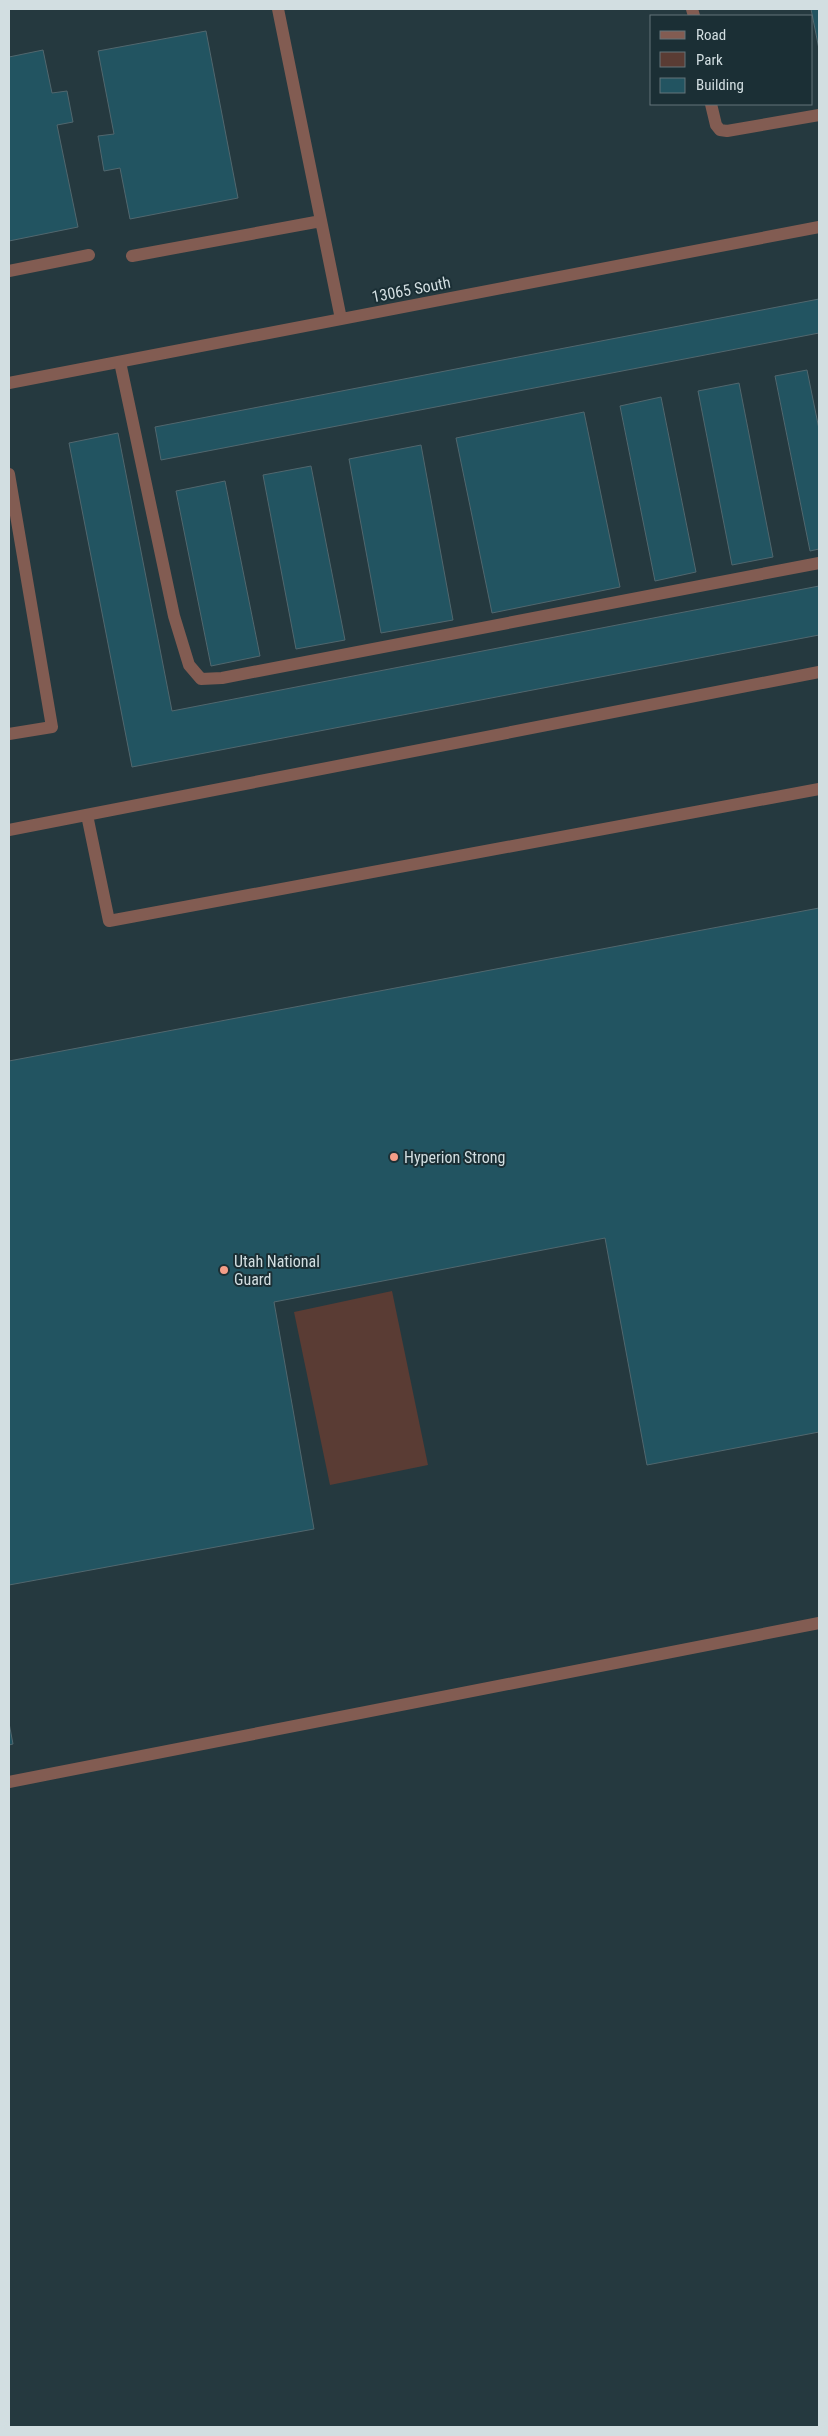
<svg xmlns="http://www.w3.org/2000/svg" width="828" height="2436" font-family="'Roboto Condensed',sans-serif">
  <style>
    .green { fill: #5a3c34 }
    .building { fill: #225461; stroke: #51676e }
    .lines { fill: none; stroke-linecap: round; stroke-linejoin: round }
    .minor { stroke: #825c52; stroke-width: 12 }
    .poi-dot { fill: #f49e88; stroke: #1b2f35; stroke-width: 2 }
    .labels { text-anchor: middle; stroke-width: 4; stroke-linejoin: round; paint-order: stroke }
    .street-label { font-size: 16px; fill: #d2dee1; stroke: #1b2f35 }
    .poi-label { font-size: 16px; fill: #d2dee1; stroke: #1b2f35; text-anchor: start }
  </style>
  <rect width="100%" height="100%" fill="#25393f"/>
  <path class="green" d="M392 1291 428 1465 330 1485 294 1312Z"/>
  <path class="building" d="M811 9H819V49Z
    M206 31 238 198 130 219 120 168 104 171 98 136 114 134 98 51Z
    M43 50 52 93 67 91 73 122 57 125 78 227 9 241V57Z
    M819 299V333L161 460 155 427Z
    M807 370 819 429V549L810 551 775 376Z
    M739 383 773 557 732 565 698 391Z
    M661 397 696 572 655 581 620 406Z
    M584 412 620 587 492 613 456 438Z
    M118 433 172 711 819 586V635L132 767 69 443Z
    M421 445 453 620 381 633 349 459Z
    M311 466 345 640 296 649 263 475Z
    M225 481 260 656 211 666 176 491Z
    M819 908V1432L647 1465 605 1238 274 1302 314 1529 9 1585V1061Z
    M9 1723 13 1744 9 1745Z"/>
  <g class="lines">
    <path class="minor" d="M278 9 341 319
      M692 9 694 16
      M711 104 716 125 720 130 727 131 819 115
      M132 256 321 221
      M9 271 89 255
      M120 362 174 616 189 665 201 679 222 678 819 563
      M9 383 819 227
      M9 474 52 727 9 734
      M87 815 109 921 819 789
      M9 830 819 672
      M9 1782 819 1623"/>
  </g>
  <g class="poi-dot">
    <circle cx="394" cy="1157" r="5"/>
    <circle cx="224" cy="1270" r="5"/>
  </g>
  <g class="labels">
    <g class="street-label">
      <text transform="translate(411 289) rotate(-11)" y="6">13065 South</text>
    </g>
    <g class="poi-label">
      <text x="404" y="1163">Hyperion Strong</text>
      <text x="234" y="1267">Utah National<tspan x="234" dy="18">Guard</tspan></text>
    </g>
  </g>
  <rect width="828" height="2436" fill="none" stroke="#d2dee1" stroke-width="20"/>
  <rect x="650" y="15" width="162" height="90" fill="#1b2f35" stroke="#64757a"/>
  <rect x="660" y="31" width="25" height="8" fill="#825c52" stroke="#64757a"/>
  <text x="696" y="40" font-size="15" fill="#d2dee1">Road</text>
  <rect x="660" y="52" width="25" height="15" fill="#5a3c34" stroke="#64757a"/>
  <text x="696" y="65" font-size="15" fill="#d2dee1">Park</text>
  <rect x="660" y="78" width="25" height="15" fill="#225461" stroke="#64757a"/>
  <text x="696" y="90" font-size="15" fill="#d2dee1">Building</text>
</svg>
